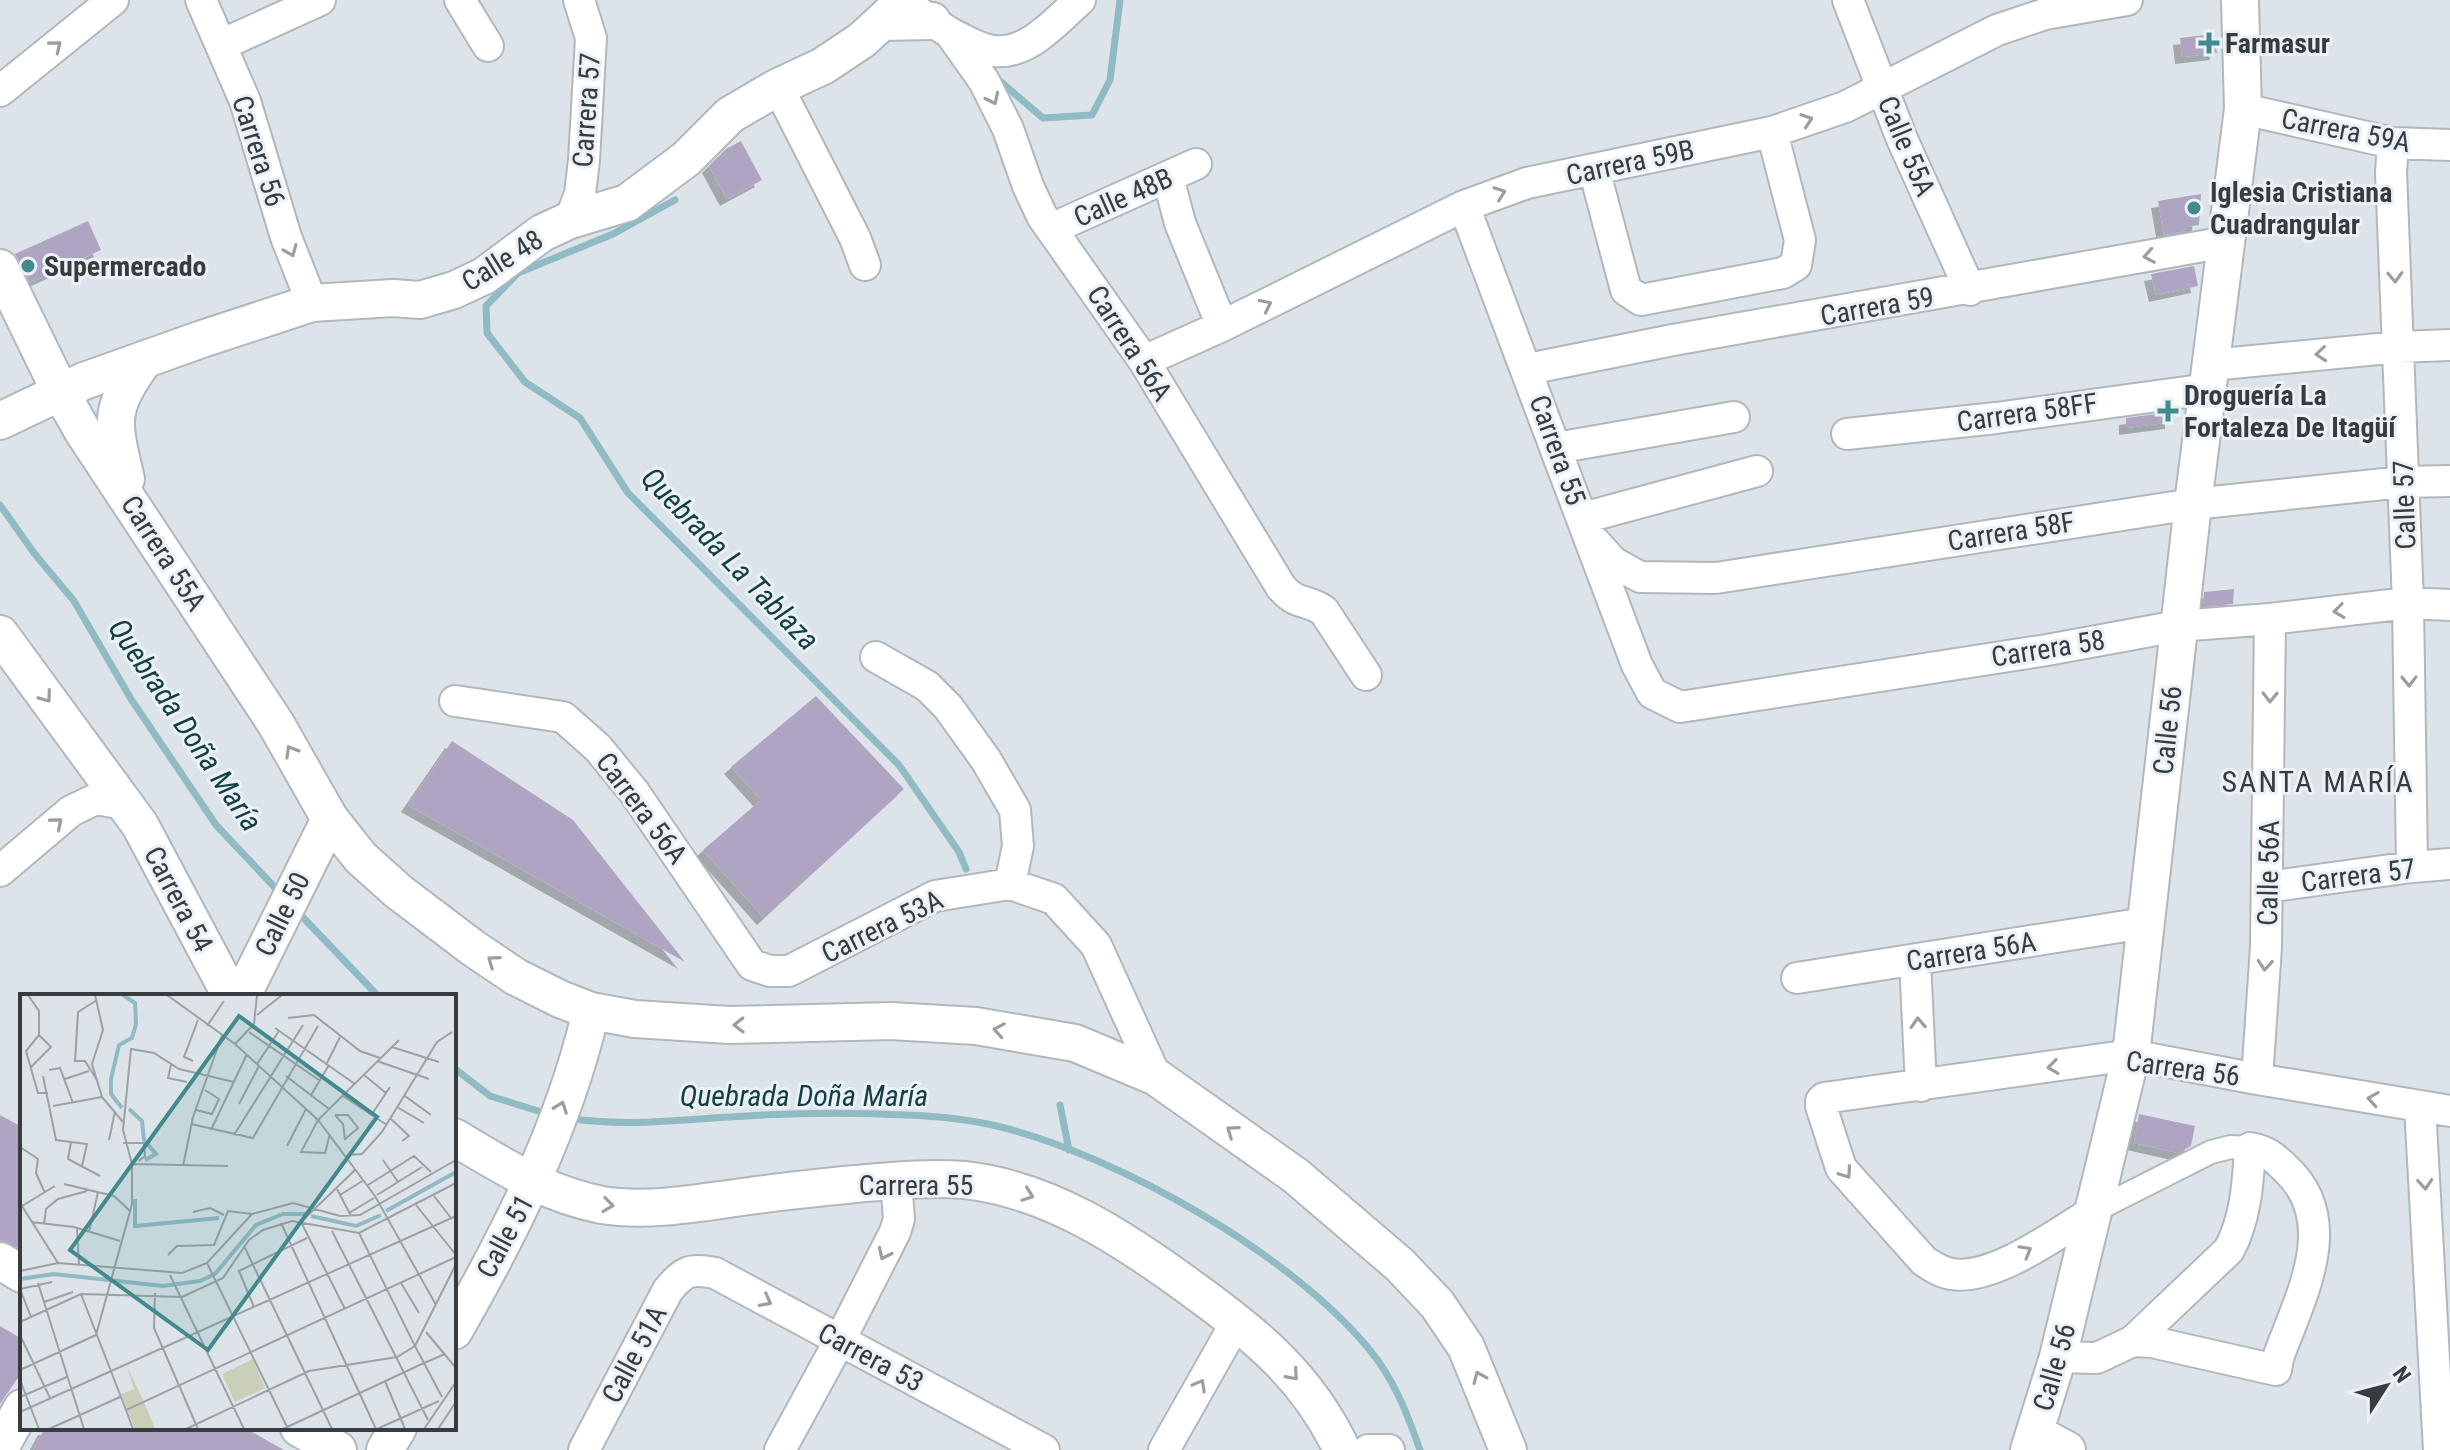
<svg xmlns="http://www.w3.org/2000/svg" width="2450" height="1450" font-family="'Roboto Condensed',sans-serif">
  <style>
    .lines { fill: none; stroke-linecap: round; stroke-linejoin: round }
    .stream { stroke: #90bac4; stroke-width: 7 }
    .building { fill: #b0a4c3; filter: url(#shadow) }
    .pedestrian-casing { stroke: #b1b8bd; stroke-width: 26 }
    .minor-casing { stroke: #b1b8bd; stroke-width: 34 }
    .tertiary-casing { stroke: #b1b8bd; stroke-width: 40 }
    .pedestrian { stroke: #fff; stroke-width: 22 }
    .minor { stroke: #fff; stroke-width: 30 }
    .tertiary { stroke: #fff; stroke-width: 36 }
    .oneway { stroke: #9c9e9e }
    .poi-dot { fill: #428a8d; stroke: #eaf1f7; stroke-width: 3 }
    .labels { text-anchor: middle; stroke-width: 6; stroke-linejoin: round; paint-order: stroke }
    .poi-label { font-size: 28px; font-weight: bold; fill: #393c3e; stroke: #eaf1f7; text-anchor: start }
    .street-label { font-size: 28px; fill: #393c3e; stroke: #eaf1f7 }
    .water-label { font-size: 30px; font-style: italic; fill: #153d45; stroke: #eaf1f7 }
    .neighbourhood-label { font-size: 30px; letter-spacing: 2px; fill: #393c3e; stroke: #eaf1f7 }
    .inset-river { fill: none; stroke: #90bac4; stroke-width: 4 }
    .inset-road { fill: none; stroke: #9ba1a5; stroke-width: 2 }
    .view { fill: #428a8d; fill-opacity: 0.15; stroke: #428a8d; stroke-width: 4 }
    .inset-edge { fill: none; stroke: #393c3e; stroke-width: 4 }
  </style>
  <defs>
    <filter id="shadow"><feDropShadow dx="-7" dy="7" stdDeviation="0" flood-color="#0004"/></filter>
  </defs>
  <rect width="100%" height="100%" fill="#dde4e9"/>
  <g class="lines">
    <path class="stream" d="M994 76 1043 118 1092 115 1110 80 1120 0
      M675 200 613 234 518 273 486 306 487 333 525 382 580 418 628 493 899 765 959 852 966 869
      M0 505 34 553 74 601 131 699 216 825 281 894
      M295 909 378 996
      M454 1068 490 1096 548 1114
      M1060 1105 1069 1150
      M568 1118C622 1127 675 1120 730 1117 787 1113 848 1112 905 1115 934 1116 973 1120 1001 1127 1120 1157 1291 1254 1369 1349 1394 1379 1407 1413 1420 1450"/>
  </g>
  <path class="building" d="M2214 34 2217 53 2182 57 2180 38Z
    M741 141 762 180 727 199 709 166 726 149Z
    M2201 194 2199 225 2185 227 2186 231 2164 235 2158 201Z
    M88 221 101 250 30 283 15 254Z
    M2194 266 2198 286 2156 295 2151 274Z
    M2172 412V422L2126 428V418Z
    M2234 589 2233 604 2203 606 2204 592Z
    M816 696 904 789 764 918 703 850 761 800 731 767Z
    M452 741 573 820 685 962 408 805Z
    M2139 1114 2195 1126 2191 1146 2178 1153 2134 1143Z
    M0 1115 22 1127V1250L0 1240Z
    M0 1326 22 1339V1372L0 1404Z
    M45 1428H245L284 1450H33Z"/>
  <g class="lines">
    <g class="pedestrian-casing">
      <path id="pedestrian" d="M2094 1211 2211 1152 2231 1147 2250 1148"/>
    </g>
    <g class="minor-casing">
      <path id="minor" d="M201 0 245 101 286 237 312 303
        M460 0 488 46
        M1848 0 1902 139 1970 290
        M915 10 950 33 984 81 1008 129 1028 186 1042 216 1144 361 1281 587C1299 607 1306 598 1324 611L1366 675
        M952 34C965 40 980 50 994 51 1028 55 1056 21 1080 0
        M221 45 320 0
        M778 87 855 238 865 265
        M0 91 113 0
        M2243 109 2393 143 2450 145
        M2393 143 2391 172 2408 603 2412 867
        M1594 169 1626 290 1641 300 1783 273 1796 265 1800 240 1772 132
        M1168 177 1180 223 1222 326
        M1464 206 1637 665 1652 693 1680 707 2047 650 2178 626 2270 619 2408 603 2450 605
        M570 220 580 194 584 160 591 38 579 0
        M1051 229 1196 164
        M1144 361 1222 326 1464 206 1527 183 1772 132 1845 107 1997 30 2045 14 2127 0
        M2211 365 2399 347 2450 345
        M1528 369 1673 340 2226 242
        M1847 434 1996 418 2208 389
        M1556 448 1734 417
        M1583 518 1757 471
        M1595 542 1613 562 1640 577 1716 578 2193 504 2403 482 2450 481
        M876 657 927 686 948 707 986 760 1015 810 1018 846 1010 884
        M455 701 563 717 598 748 634 792 752 965 770 971H789L935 896 1010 884 1054 899 1096 945 1156 1077
        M0 871 71 811 96 799 124 804
        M2267 887 2412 867 2450 864
        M1915 960 1921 1086
        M1797 978 2145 923
        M2257 1079 2266 947 2270 619
        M2420 1106 2439 1450
        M2094 1211C2059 1232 1994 1281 1952 1274 1942 1273 1933 1267 1924 1261L1841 1168 1821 1106V1101L1824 1098 2131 1055 2257 1079 2450 1111
        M2058 1357 2097 1358 2133 1341 2229 1250C2246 1218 2248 1183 2250 1148 2267 1151 2274 1157 2286 1169 2343 1222 2299 1299 2278 1358L2276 1370 2152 1342 2133 1341
        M584 1450 668 1290C684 1271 690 1268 715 1273L1044 1450
        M780 1450 840 1340 895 1232 899 1219 896 1180
        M1164 1450 1237 1321
        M1368 1450H1389"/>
    </g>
    <g class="tertiary-casing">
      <path id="tertiary" d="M882 22 932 21
        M0 268 60 391 82 430 276 724 330 819 361 858 399 892 473 948 516 977 560 999 591 1011 635 1019 729 1025 891 1021 976 1026 1075 1043 1156 1077 1296 1176 1400 1265 1437 1304 1466 1347 1508 1450
        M0 421 84 381 202 339 312 303 393 298 420 300 454 290 484 276 542 233 570 220 627 203 686 159 730 115 778 87 823 66 862 40 905 0
        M126 479C112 420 108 410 145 359
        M0 634 140 825 231 996
        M242 996 330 819
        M454 1137C503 1166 545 1194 602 1205 645 1212 692 1204 735 1198 775 1192 815 1188 855 1184 891 1181 928 1177 964 1180 1049 1189 1124 1239 1191 1288 1255 1334 1308 1377 1342 1450
        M0 1261 22 1274
        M454 1331C512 1230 565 1124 591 1011
        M299 1428 338 1450
        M2035 1433 2067 1450
        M0 1448 22 1408
        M385 1450 398 1428
        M2029 1450 2058 1357 2131 1055 2193 504 2243 109 2240 0"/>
    </g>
    <use href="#pedestrian" class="pedestrian"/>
    <use href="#minor" class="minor"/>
    <use href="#tertiary" class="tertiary"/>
  </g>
  <defs><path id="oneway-chevron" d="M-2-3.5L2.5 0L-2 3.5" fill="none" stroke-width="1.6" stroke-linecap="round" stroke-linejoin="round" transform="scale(2)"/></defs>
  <g class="oneway">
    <use href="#oneway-chevron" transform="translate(56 46) rotate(-39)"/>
    <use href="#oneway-chevron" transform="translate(993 99) rotate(64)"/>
    <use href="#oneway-chevron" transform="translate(1807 120) rotate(-19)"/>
    <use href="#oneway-chevron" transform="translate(1500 193) rotate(-20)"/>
    <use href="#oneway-chevron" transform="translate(291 251) rotate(68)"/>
    <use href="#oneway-chevron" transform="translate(2149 256) rotate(170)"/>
    <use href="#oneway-chevron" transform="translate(2395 277) rotate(88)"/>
    <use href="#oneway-chevron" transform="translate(1266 305) rotate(-26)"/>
    <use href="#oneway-chevron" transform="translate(2321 354) rotate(175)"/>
    <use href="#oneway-chevron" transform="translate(2339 611) rotate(173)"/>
    <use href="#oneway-chevron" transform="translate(2409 681) rotate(89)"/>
    <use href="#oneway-chevron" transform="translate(46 697) rotate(54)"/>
    <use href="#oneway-chevron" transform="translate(2270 697) rotate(91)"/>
    <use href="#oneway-chevron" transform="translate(291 751) rotate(-120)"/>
    <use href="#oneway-chevron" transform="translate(57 823) rotate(-40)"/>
    <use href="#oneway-chevron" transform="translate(493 961) rotate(-145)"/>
    <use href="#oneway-chevron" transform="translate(2265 965) rotate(94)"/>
    <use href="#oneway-chevron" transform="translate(1918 1023) rotate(-93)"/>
    <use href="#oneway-chevron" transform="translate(739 1025) rotate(179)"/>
    <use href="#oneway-chevron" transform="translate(999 1030) rotate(-170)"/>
    <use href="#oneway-chevron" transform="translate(2053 1067) rotate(172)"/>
    <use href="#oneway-chevron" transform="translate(2373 1099) rotate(-171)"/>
    <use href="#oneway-chevron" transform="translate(561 1107) rotate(-70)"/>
    <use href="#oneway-chevron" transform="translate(1232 1131) rotate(-145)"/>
    <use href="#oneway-chevron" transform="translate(1846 1173) rotate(55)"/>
    <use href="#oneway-chevron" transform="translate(2425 1184) rotate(86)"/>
    <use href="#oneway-chevron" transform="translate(1028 1195) rotate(20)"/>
    <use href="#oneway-chevron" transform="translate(608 1205) rotate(7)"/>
    <use href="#oneway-chevron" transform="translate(2026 1251) rotate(-30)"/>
    <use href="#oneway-chevron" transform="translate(884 1254) rotate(116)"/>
    <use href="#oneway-chevron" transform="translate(766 1301) rotate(28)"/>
    <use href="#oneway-chevron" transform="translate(1293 1375) rotate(49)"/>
    <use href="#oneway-chevron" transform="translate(1479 1377) rotate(-113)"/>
    <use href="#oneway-chevron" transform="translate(1200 1385) rotate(-61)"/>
  </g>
  <g class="poi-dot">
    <path d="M2205 31h8v8h8v8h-8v8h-8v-8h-8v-8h8z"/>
    <circle cx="2194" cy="208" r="8"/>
    <circle cx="28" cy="266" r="8"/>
    <path d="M2164 399h8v8h8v8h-8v8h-8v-8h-8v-8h8z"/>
  </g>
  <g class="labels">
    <g class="poi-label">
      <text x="2225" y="53">Farmasur</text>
      <text x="2210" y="202">Iglesia Cristiana<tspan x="2210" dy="32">Cuadrangular</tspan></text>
      <text x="44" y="276">Supermercado</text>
      <text x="2184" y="405">Droguería La<tspan x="2184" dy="32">Fortaleza De Itagüí</tspan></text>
    </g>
    <g class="street-label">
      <text transform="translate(586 110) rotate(-86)" y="10">Carrera 57</text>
      <text transform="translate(2346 130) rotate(11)" y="10">Carrera 59A</text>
      <text transform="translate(1907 146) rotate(67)" y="10">Calle 55A</text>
      <text transform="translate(259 151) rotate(72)" y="10">Carrera 56</text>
      <text transform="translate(1630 162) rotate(-12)" y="10">Carrera 59B</text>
      <text transform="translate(1123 197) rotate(-24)" y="10">Calle 48B</text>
      <text transform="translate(502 260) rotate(-32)" y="10">Calle 48</text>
      <text transform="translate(1877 306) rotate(-10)" y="10">Carrera 59</text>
      <text transform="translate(1130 343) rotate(57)" y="10">Carrera 56A</text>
      <text transform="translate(2027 412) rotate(-8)" y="10">Carrera 58FF</text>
      <text transform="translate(1558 450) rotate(70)" y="10">Carrera 55</text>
      <text transform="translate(2404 505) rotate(-92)" y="10">Calle 57</text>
      <text transform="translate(2011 531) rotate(-9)" y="10">Carrera 58F</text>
      <text transform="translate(164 553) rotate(57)" y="10">Carrera 55A</text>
      <text transform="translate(2048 648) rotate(-9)" y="10">Carrera 58</text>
      <text transform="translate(2167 730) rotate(-84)" y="10">Calle 56</text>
      <text transform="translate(642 808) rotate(53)" y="10">Carrera 56A</text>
      <text transform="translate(2268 873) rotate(-89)" y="10">Calle 56A</text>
      <text transform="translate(2358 875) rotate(-7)" y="10">Carrera 57</text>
      <text transform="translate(179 899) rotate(62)" y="10">Carrera 54</text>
      <text transform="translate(282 914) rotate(-64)" y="10">Calle 50</text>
      <text transform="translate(882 926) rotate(-26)" y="10">Carrera 53A</text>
      <text transform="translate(1971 951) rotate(-9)" y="10">Carrera 56A</text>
      <text transform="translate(2183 1068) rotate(8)" y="10">Carrera 56</text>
      <text x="916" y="1195">Carrera 55</text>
      <text transform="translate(505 1236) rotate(-62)" y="10">Calle 51</text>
      <text transform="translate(634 1354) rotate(-62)" y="10">Calle 51A</text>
      <text transform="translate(871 1357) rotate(28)" y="10">Carrera 53</text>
      <text transform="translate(2054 1367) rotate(-74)" y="10">Calle 56</text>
    </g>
    <g class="water-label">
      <text transform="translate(730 559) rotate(46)" y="10">Quebrada La Tablaza</text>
      <text transform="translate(185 725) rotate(56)" y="10">Quebrada Doña María</text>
      <text x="804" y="1106">Quebrada Doña María</text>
    </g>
    <g class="neighbourhood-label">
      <text x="2318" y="792">SANTA MARÍA</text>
    </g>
  </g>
  <g transform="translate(20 994)">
    <rect width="436" height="436" fill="#dde4e9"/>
    <path d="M233 365 245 394 215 408 202 380ZM107 372 125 410 135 435H115L101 400 114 395Z" fill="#cacfba"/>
    <path class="inset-river" d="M102 114 91 100V85L99 51 112 44 116 30 115 9 103 1M109 115 122 127 124 146 136 160 125 166M115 205V232L199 224M366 217 436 178M291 222 336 232 361 221M0 285 34 280 143 292 180 287 195 280 236 231 263 220H285"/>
    <path class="inset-road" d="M8 1 19 17V41M75 1 83 36 72 70 82 103 103 128M147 1 215 50 298 126 355 202 416 311M77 6 58 18 55 67H65L77 86M237 21 262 1M268 24 294 21 340 57 360 64M187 32 204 7M255 34 335 90M229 38 299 86M19 41 6 57 18 99H28M215 50 234 30 237 1M372 53 419 68M173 67 164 63 178 26M357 67 409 85M307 69 320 43M237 70 259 37M151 71 148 84 167 88M11 73 31 53 19 41M29 76 40 74 53 109M344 81 366 99M23 82 36 146 67 150 62 172M266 82 309 115M45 85 69 77M291 101 309 71M323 102 367 131M385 102 411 121M219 110 239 72M33 112 82 103M377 113 404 129M176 116 192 120 199 105 185 96M352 120 370 93M315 121H328L338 134 325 145M315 121 323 130 325 146M371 125 389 142 382 147M171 130 233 144 298 32M191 136 227 60M310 140 305 159 281 158 298 126 379 46M214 141 283 31M89 146 95 117M51 148 48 165 80 182M103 149H124L125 162 119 167M267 152 286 115M0 153 18 165 16 179 25 199M327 161 342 160 362 138 417 48 432 38M363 166 378 188M112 170 208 172M163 172 173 123 202 41M44 190 94 202 110 217M348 191 394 162 411 178M35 192 2 212 38 269M316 193 331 222M320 201 344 186M357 201 402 173M414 202 431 224M396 211 436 261M173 218 190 214 204 221M329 219 354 204M11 228 54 233 100 247M281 228 325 315M281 228 336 175M261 229 356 435M24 230 26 215 38 205 67 197M57 235 59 270M312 237 408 426M69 238 78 198M224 252 312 435M148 261 157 252 194 251 208 217 232 220M187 269 268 435M0 277 38 269 162 279 187 269 232 220 273 209 320 222 340 221 436 166M150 281 224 435M18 289 64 435M381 289 399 319M0 295 32 288M0 295 11 323M135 299 134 334 178 435M61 300 106 416M162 303 203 284 229 246 243 236 272 227 339 239 436 189M24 308 53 298M234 313 219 277 287 244M0 328 61 300 162 303M406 338 436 374M0 341 30 404M76 341 112 210V170L103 136 111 55 134 59 159 75 214 88M0 376 76 341M0 386 19 435M365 387 385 435M0 403 47 383M422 403 404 369 425 360M0 418 436 222M29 435 100 403M113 435 106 416 436 263M166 435 289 377 377 363 395 352 339 239M263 435 404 369 395 352 436 270M357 435 419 407M404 435 436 388M418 435 436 408"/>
    <path class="view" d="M219 22 357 123 188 356 50 256Z"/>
    <rect width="436" height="436" class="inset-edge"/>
  </g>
  <g transform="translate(2386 1386) rotate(54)" stroke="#eaf1f7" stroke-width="6" paint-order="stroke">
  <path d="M0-6L14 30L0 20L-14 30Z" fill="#393c3e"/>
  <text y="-12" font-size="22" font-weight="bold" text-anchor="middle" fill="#393c3e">N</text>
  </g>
</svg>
